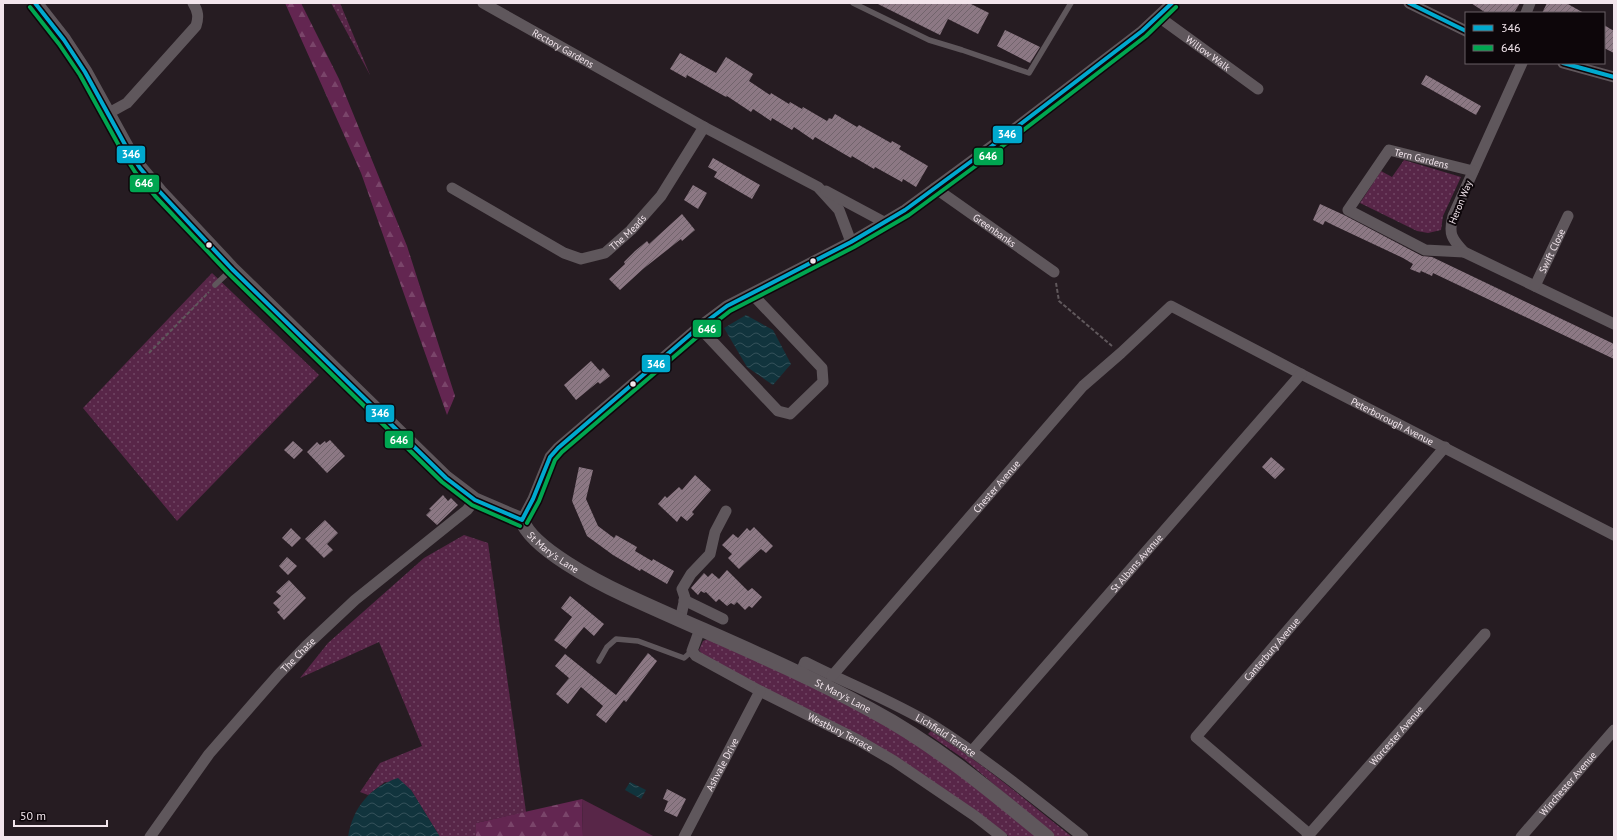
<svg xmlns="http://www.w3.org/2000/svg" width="1617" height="840" font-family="'PT Sans',sans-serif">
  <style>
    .grass { fill: url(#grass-dots) }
    .forest { fill: url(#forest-firs) }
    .green { fill: #582648 }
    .water { fill: url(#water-waves) }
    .building { fill: url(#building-hatch) }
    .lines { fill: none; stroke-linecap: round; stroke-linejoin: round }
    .path { stroke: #60585c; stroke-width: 2; stroke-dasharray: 4 2; stroke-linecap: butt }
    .lane { stroke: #5f575c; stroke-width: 5.5 }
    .street { stroke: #5f575c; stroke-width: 11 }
    .secondary { stroke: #5f575c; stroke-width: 15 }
    .bus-1-casing { stroke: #0d060a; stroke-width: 7 }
    .bus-2-casing { stroke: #0d060a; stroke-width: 7 }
    .bus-1 { stroke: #00a9ce; stroke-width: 4 }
    .bus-2 { stroke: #00a651; stroke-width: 4 }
    .bus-dot { fill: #f2e5ec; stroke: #0d060a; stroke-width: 1.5 }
    .labels { text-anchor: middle; stroke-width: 4; stroke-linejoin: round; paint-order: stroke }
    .street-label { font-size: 10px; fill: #f2e5ec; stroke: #0d060a }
    .line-badge { stroke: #0d060a; stroke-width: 1.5 }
    .badge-label { font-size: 11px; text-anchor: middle; font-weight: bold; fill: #fff }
  </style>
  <defs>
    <pattern id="grass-dots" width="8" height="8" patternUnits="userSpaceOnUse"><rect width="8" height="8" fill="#582648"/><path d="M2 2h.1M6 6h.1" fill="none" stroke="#704563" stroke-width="1.8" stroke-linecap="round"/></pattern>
    <pattern id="forest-firs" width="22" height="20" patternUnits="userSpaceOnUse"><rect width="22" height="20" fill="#632651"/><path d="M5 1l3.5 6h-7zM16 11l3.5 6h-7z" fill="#7a456a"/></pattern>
    <pattern id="water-waves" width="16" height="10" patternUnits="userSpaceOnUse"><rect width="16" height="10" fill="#11343d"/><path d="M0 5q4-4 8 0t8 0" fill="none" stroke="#345159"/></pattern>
    <pattern id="building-hatch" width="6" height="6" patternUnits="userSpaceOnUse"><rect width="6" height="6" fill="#8c7884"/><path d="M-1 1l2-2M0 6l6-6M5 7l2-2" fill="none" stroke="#71646c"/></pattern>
  </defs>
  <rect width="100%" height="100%" fill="#261c22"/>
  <path class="grass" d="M331 3H340L370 75Z
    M1404 160 1461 177 1443 216 1441 230 1428 233 1417 231 1360 203 1381 171 1392 177Z
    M212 273 319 375 177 521 83 408Z
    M464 535 488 543 526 812 476 823V837H440L411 790 385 782 368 795 360 792 380 763 422 746 379 642 300 678 328 643 424 558Z
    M712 637 854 707 934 755 1038 837H1010L975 810 705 658 699 650 703 641Z
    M931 731C981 762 1026 800 1072 837H1056L964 759 928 734Z"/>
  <path class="forest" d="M285 3H301L339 79 407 246 455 396 447 415 361 173Z
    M582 799 583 837H476V823Z"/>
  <path class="green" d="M582 799 655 837H583Z"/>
  <path class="water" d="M746 315 773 330 791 364 773 385 747 367 724 328Z
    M398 778 411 790 440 837H348C353 807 370 787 398 778Z
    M630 782 646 790 641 799 625 790Z"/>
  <path class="building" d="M876 3H969L989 13 978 34 948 19 940 35Z
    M1471 3H1520L1514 13H1486Z
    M1547 3H1566L1584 13H1542Z
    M1604 25 1614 31V53L1604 48Z
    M1005 30 1040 47 1030 63 997 46Z
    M680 53 716 73 726 57 753 74 749 81 770 95 771 93 789 104 790 102 802 109 803 107 827 121 829 118 832 119 835 114 857 127 859 125 891 143 892 141 901 146 899 149 928 166 916 187 903 179 902 182 875 167 874 169 852 156 851 158 815 137 813 140 794 127 792 130 772 118 771 121 753 109 751 112 727 96 726 97 687 75 686 78 670 69Z
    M1426 75 1481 106 1476 115 1421 84Z
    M713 158 760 185 752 199 714 177 717 172 708 167Z
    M693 185 707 193 698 209 684 200Z
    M1320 204 1344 215 1422 256 1432 257 1614 344V359L1433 273 1432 276 1421 271 1420 273 1410 269 1413 264 1403 258 1335 226 1325 221 1323 225 1313 220Z
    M682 214 695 230 682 241 681 239 643 269 620 290 609 279 625 264 624 262 635 251 647 241 649 244Z
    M591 361 600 371 603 368 610 376 600 384 598 382 576 400 564 385Z
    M330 440 345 456 327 473 307 452 317 442 320 445 325 441 326 443Z
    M293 441 303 450 294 459 284 450Z
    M1271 457 1285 469 1275 479 1262 467Z
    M579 467 593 470 586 499 598 526 614 538 616 535 637 547 635 551 652 561 653 559 674 571 667 584 641 569 640 571 613 555 587 536 572 501Z
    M695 475 711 490 692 512 694 514 687 521 681 516 677 522 658 504 665 496 667 498 679 487 682 490Z
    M443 495 448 501 451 498 458 505 437 525 426 515 431 510 429 509Z
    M325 520 338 533 327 544 333 550 324 558 305 539Z
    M754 527 773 546 766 553 761 549 739 569 728 558 732 554 722 545 733 534 738 538 747 528 750 531Z
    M291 528 301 538 292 547 282 538Z
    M287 557 297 566 288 575 279 566Z
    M727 570 748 591 752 588 762 597 752 608 749 606 745 610 737 602 734 605 731 603 727 606 719 599 716 602 706 592 704 593 701 591 698 595 691 588 704 573 708 577 712 573 719 579Z
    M289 580 306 598 284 620 277 612 280 610 273 603 281 596 276 592Z
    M570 596 604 624 594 636 584 627 566 649 554 640 572 617 561 608Z
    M648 653 657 661 626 702 624 700 606 723 596 715 603 706 581 687 568 704 556 694 569 678 555 666 565 654 616 695Z
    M667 789 686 799 677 817 664 811 668 801 663 799Z"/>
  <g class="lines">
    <path class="path" d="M1056 283 1059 301 1112 346
      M149 353 209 292"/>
    <path class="lane" d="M853 3 929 40 962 50 1029 73 1071 3
      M215 285 232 269
      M599 661 607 647 616 639 638 641 684 658 692 651"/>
    <g class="street">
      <path id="s1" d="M483 3 704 127 818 187 839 210 851 242"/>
      <path d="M1409 3 1466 31"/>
      <path d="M1526 13 1530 3"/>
      <path id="s2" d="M1159 17 1258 89"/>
      <path d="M1522 63 1453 216C1448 234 1452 239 1464 252L1614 324"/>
      <path d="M1563 63 1614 77"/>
      <path d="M107 114 127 103 196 26C199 17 198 11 193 3"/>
      <path id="s3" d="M452 188 564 253 581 259 605 253 631 230 661 196 704 127"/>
      <path id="s4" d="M935 188 1054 272"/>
      <path d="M826 191 884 222"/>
      <path id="s5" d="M1464 252 1425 250 1348 210 1389 150 1473 171"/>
      <path id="s6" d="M1535 286 1568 216"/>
      <path d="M699 327 778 411 790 414 823 382 822 368 752 294"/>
      <path d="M522 520 533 499 550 457 558 448 699 327 727 306 851 242 905 210 992 146 1142 31 1172 3"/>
      <path d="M684 600 723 619"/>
      <path d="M680 620 685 598 682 589 691 574 710 554 715 532 726 511"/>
      <path id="s7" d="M700 629 692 651 696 656 760 691 858 740 894 761 975 816 1002 837"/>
      <path id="s8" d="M800 674 805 662C848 684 893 701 934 726 986 759 1035 799 1083 837"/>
      <path id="s9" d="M832 676 1083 386 1121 353 1171 306 1301 374 1614 535"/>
      <path id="s10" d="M971 752 1301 374"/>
      <path id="s11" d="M1309 834 1196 737 1445 447"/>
      <path id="s12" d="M150 837 209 754 278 675 306 646 355 600 467 510 475 500"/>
      <path id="s13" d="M684 837 760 691"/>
      <path id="s14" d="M1307 837 1485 634"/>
      <path id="s15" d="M1521 837 1614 730"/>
    </g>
    <path class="secondary" id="s16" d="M35 3 64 40 85 72 128 150 140 168 160 192 232 269 446 478 475 500 522 520C531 548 599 583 625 595 707 633 791 666 871 710 935 744 991 791 1047 837"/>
    <g class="bus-1-casing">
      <path id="bus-1" d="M35 3 64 40 85 72 128 150 140 168 160 192 232 269 446 478 475 500 522 520
        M1409 3 1466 31
        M1563 63 1614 77
        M522 520 533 499 550 457 558 448 699 327 727 306 851 242 905 210 992 146 1142 31 1172 3"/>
    </g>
    <g class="bus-2-casing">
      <path id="bus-2" d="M30 7 59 44 80 75 123 153 135 172 155 196 228 273 442 482 472 505 520 526
        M527 523 539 501 555 460 562 452 703 332 730 311 854 247 909 215 996 151 1146 36 1176 7"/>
    </g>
    <use href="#bus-1" class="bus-1"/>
    <use href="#bus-2" class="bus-2"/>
  </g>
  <g class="bus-dot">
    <circle cx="209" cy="245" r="3.5"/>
    <circle cx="813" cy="261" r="3.5"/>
    <circle cx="633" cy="384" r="3.5"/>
  </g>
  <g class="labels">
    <g class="street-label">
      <text dy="4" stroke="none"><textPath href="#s1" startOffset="92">Rectory Gardens</textPath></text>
      <text dy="4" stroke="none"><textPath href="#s2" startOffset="61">Willow Walk</textPath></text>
      <text dy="4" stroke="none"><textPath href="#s5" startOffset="232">Tern Gardens</textPath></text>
      <text transform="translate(1460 202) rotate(-68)" y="4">Heron Way</text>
      <text dy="4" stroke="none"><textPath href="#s4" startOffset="73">Greenbanks</textPath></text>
      <text dy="4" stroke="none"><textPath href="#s3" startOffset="203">The Meads</textPath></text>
      <text dy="4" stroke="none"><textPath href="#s6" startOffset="39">Swift Close</textPath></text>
      <text dy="4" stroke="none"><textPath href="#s9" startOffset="752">Peterborough Avenue</textPath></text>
      <text dy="4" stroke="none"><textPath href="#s9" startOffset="251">Chester Avenue</textPath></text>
      <text dy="4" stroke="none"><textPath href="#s16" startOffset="765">St Mary's Lane</textPath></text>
      <text dy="4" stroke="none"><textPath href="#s10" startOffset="251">St Albans Avenue</textPath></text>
      <text dy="4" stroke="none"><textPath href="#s11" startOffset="265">Canterbury Avenue</textPath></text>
      <text dy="4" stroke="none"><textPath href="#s12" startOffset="235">The Chase</textPath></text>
      <text dy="4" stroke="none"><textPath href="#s16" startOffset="1089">St Mary's Lane</textPath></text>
      <text dy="4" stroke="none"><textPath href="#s7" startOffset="193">Westbury Terrace</textPath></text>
      <text dy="4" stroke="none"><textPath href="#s8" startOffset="172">Lichfield Terrace</textPath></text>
      <text dy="4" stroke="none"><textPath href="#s14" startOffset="135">Worcester Avenue</textPath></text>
      <text dy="4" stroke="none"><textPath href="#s13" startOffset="82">Ashvale Drive</textPath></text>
      <text dy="4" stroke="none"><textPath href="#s15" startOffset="71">Winchester Avenue</textPath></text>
    </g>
  </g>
  <g class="line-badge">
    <rect x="992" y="125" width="31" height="19" rx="4" fill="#00a9ce"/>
    <rect x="116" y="145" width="30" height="19" rx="4" fill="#00a9ce"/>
    <rect x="973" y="147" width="31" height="19" rx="4" fill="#00a651"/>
    <rect x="129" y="174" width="31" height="19" rx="4" fill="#00a651"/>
    <rect x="692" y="319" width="30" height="19" rx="4" fill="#00a651"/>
    <rect x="641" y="354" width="30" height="19" rx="4" fill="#00a9ce"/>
    <rect x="365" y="404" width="30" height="19" rx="4" fill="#00a9ce"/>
    <rect x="384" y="430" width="30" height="19" rx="4" fill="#00a651"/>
  </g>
  <g class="badge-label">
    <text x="1007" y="138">346</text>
    <text x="131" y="158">346</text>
    <text x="988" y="160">646</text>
    <text x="144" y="187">646</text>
    <text x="707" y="333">646</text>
    <text x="656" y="368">346</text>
    <text x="380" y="417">346</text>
    <text x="399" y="444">646</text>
  </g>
  <rect width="1617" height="840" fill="none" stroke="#f2e5ec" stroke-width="8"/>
  <rect x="1465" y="12" width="140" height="52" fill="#0d060a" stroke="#695f64"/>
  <rect x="1473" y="25" width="20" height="6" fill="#00a9ce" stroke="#695f64"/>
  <text x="1501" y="32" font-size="12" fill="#f2e5ec">346</text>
  <rect x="1473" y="45" width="20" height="6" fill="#00a651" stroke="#695f64"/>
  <text x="1501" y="52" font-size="12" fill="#f2e5ec">646</text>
  <path d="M14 820v6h93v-6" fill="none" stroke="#f2e5ec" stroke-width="2"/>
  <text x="20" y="820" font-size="12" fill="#f2e5ec" stroke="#0d060a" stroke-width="3" paint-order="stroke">50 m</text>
</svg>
